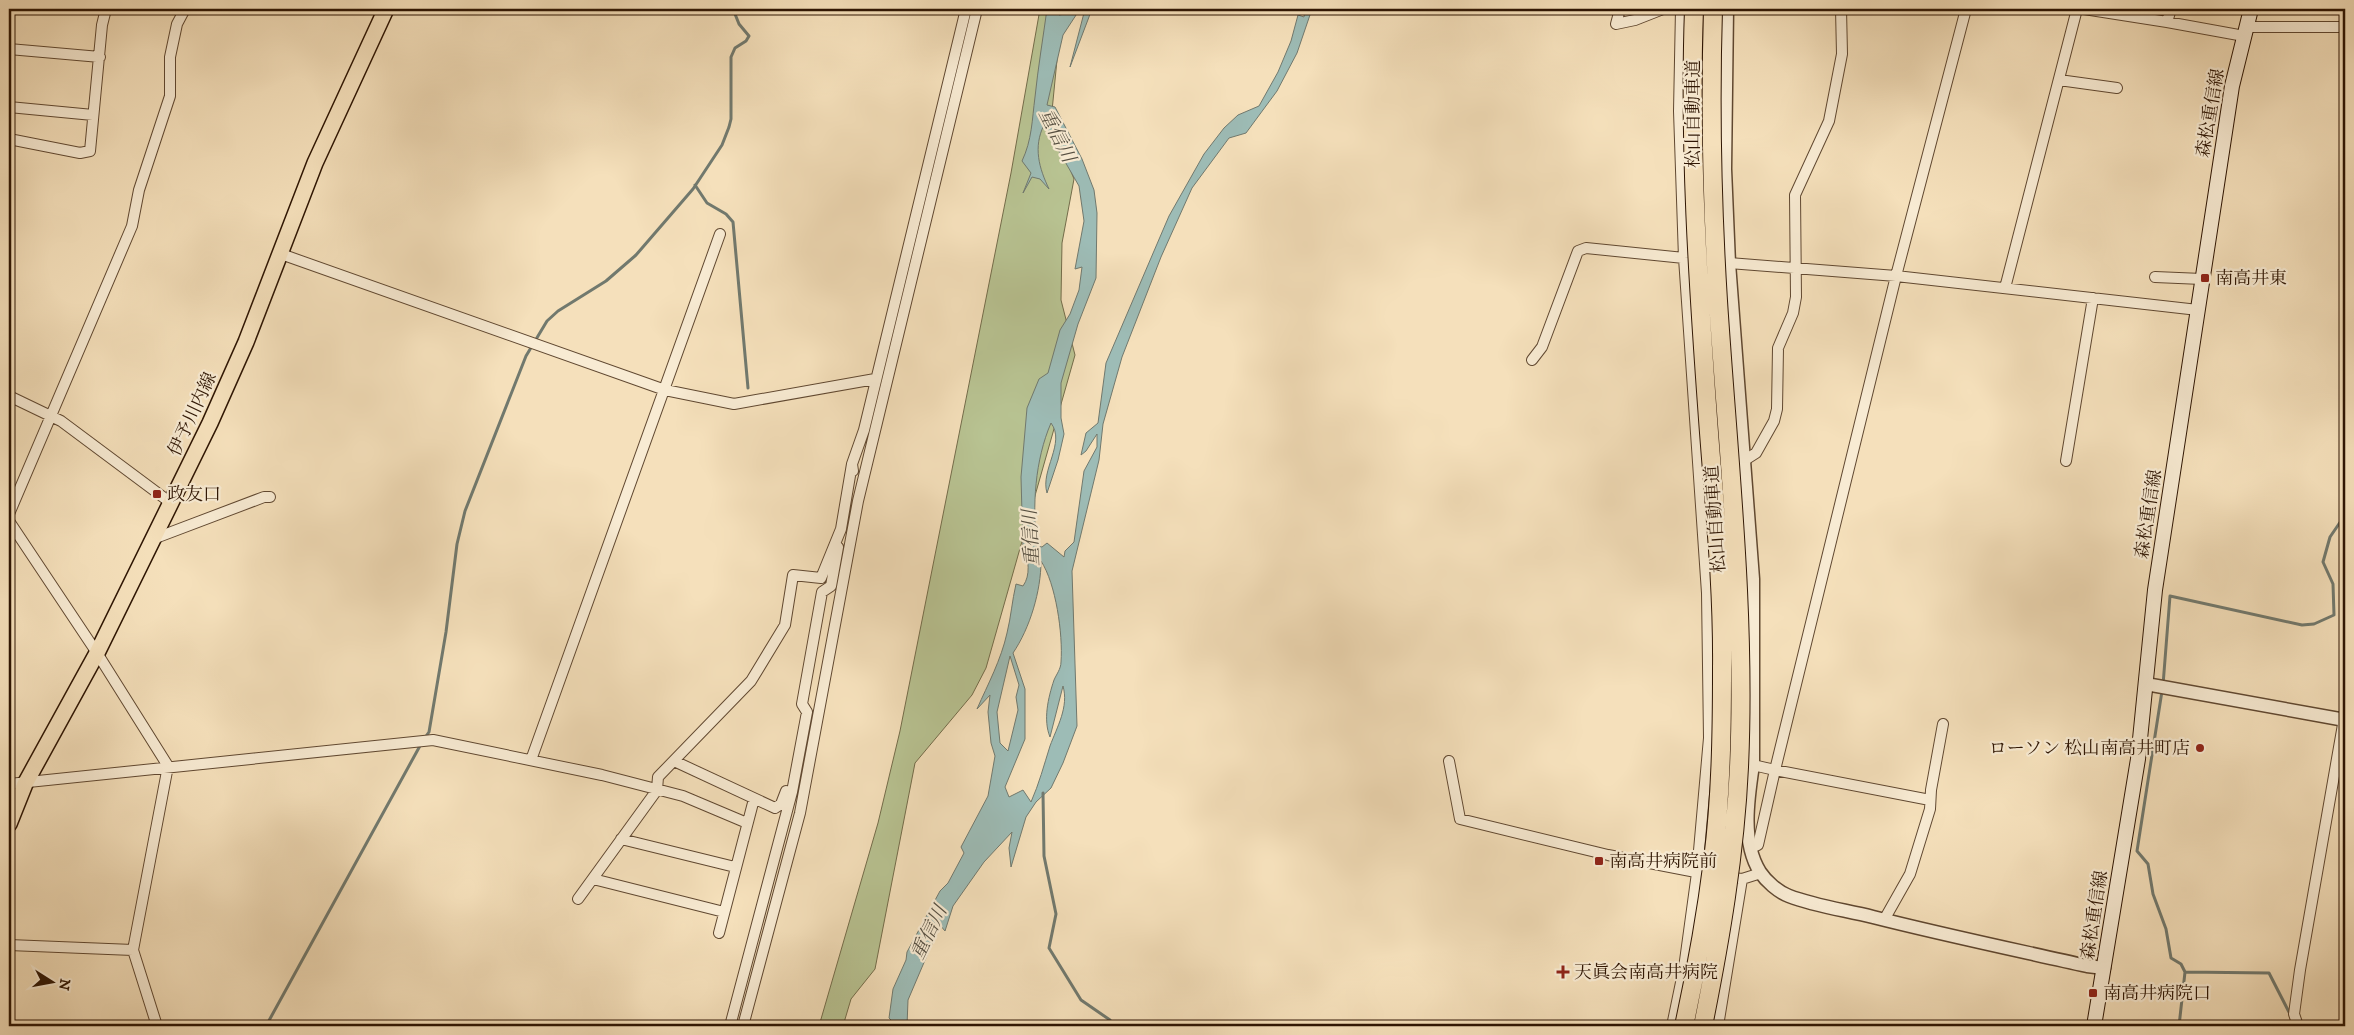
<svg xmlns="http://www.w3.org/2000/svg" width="2354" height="1035" font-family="'IM FELL DW Pica','Noto Serif JP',serif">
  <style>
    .green { fill: #b8c392; stroke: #736c4a }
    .water { fill: #9dbcb6; stroke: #71796e; fill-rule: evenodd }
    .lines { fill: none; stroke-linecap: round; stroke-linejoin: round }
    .stream { stroke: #71796e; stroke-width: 3 }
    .minor-casing { stroke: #604831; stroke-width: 12 }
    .tertiary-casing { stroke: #604831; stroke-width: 15 }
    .secondary-casing { stroke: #2e1503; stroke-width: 16 }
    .primary-casing { stroke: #2e1503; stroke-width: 18 }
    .minor { stroke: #f8ebd3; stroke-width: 10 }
    .tertiary { stroke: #f8ebd3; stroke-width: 12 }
    .secondary { stroke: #f8ebd3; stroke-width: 14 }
    .primary { stroke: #f5e0bb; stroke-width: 15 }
    .motorway-bridge-casing { stroke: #2e1503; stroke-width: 20; stroke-linecap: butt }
    .motorway-bridge { stroke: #f5e0bb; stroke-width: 18 }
    .poi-dot { fill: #8f2418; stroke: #f8ebd3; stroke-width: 2 }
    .labels { text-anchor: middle; stroke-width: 4.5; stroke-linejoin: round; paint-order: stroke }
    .street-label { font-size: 18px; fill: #2e1503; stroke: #f8ebd3 }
    .poi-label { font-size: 18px; fill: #2e1503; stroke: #f8ebd3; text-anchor: start }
    .water-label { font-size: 19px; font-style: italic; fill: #554f42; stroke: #f8ebd3 }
  </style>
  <rect width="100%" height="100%" fill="#f5e0bb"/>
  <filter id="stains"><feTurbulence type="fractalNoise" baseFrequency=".004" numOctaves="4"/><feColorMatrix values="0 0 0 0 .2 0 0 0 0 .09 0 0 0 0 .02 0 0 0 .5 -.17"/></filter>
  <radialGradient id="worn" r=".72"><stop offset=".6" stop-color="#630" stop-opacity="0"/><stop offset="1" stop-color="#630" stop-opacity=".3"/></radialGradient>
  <path class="green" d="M1040 9H1062L1052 111 1062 149 1074 179 1062 243 1061 300 1075 355 986 668 972 695 915 763 875 969 851 999 843 1026H819L878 823 900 731 1011 173Z"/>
  <path class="water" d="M1047 9H1060L1059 15 1065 14 1068 9H1080L1063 35 1047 105 1055 107 1082 159 1094 190 1097 213 1096 278 1078 324 1061 383V418L1064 434 1058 460 1047 493C1040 470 1066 443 1051 423 1035 460 1032 506 1037 546L1042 547 1047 543 1064 557 1065 551 1074 542 1084 471 1097 447V434L1086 451 1081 455 1086 433 1098 423 1106 363 1169 216 1204 154 1224 128 1238 115 1259 106 1278 72 1291 41 1298 15 1304 17 1305 9H1312L1297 53 1277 91 1246 133 1229 138 1192 188 1161 257 1122 357 1103 424 1099 460 1072 571 1077 726 1063 763 1051 788 1036 802 1026 817 1011 867 1009 848 1012 832 984 862 953 906 945 931 940 925 908 1000 907 1026H892V1021L889 1018 893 989 906 960 907 952 940 891 948 883 964 853 961 847 988 796 995 756 991 743 988 712 990 695 977 709C988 684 1001 660 1007 633 1011 617 1012 601 1016 584L1023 586C1031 575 1028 560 1025 547L1023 550 1021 477 1027 408 1039 379 1048 373 1060 330 1070 314 1079 290 1082 267 1075 269 1084 221 1079 186 1044 125C1033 147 1039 168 1049 189L1040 179 1032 177 1023 193 1031 173 1022 161C1032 140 1032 120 1035 97 1038 68 1043 38 1047 9ZM1041 561C1056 584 1063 634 1061 662 1061 669 1056 675 1054 680 1048 698 1043 720 1050 737L1063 686C1069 707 1057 727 1050 746 1044 765 1039 784 1031 802L1023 790 1009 797 1005 787 1025 739V689L1013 653C1030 628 1041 591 1041 561ZM1010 656 1019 685 1016 697 1018 710 1008 751 1000 743 997 712Z
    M1085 9H1092L1070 67Z"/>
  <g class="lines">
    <path class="stream" d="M695 185 707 203 726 214 733 222 748 388
      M2163 685 2170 596 2302 625 2314 624 2334 615 2333 584 2323 562 2330 537 2345 515
      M2162 691 2137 851 2148 864 2153 894 2166 929 2171 958 2181 964 2185 972 2179 1026
      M424 739 429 732 446 632 457 544 465 511 526 356 547 321 558 311 606 281 636 255 693 189 722 145 729 127 731 119V57L735 48 746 41 749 36 739 24 733 9
      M1043 793 1044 856 1056 914 1049 948 1081 1000 1110 1020 1112 1026
      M2185 972 2269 973 2290 1014
      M266 1026 421 744"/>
    <g class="minor-casing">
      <path id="minor" d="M1620 9 1616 24 1635 20 1663 9
        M2084 9 2167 22
        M2171 9 2167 22 2244 36
        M2246 27H2345
        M9 49 100 57
        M2059 80 2117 88
        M9 107 93 115
        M9 139 80 153 90 151 102 25 106 9
        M281 254 665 390 734 404 875 379
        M1729 263 1896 276 2198 310
        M2155 277 2202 279
        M2005 288 2077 9
        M1532 360 1542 347 1578 251 1586 248 1684 258
        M9 396 61 421 171 503
        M1745 460 1756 453 1774 421 1777 409 1778 348 1793 313 1796 297 1795 195 1829 121 1842 54 1841 9
        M2066 461 2093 298
        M853 471 852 464 864 430 966 9
        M9 514 132 226 139 190 170 96V57L177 24 185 9
        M9 521 97 653 168 766 133 950 157 1026
        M153 539 264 497H270
        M531 760 720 234
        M674 761 775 808 781 804 786 791
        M1449 761 1460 819 1608 855 1701 873
        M1753 765 1775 770 1896 276 1966 9
        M9 784 433 740 602 775 683 796 747 823
        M621 839 735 867
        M1751 848 1758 845 1775 770 1930 800
        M1725 877 1742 879 1761 873
        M593 879 724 912
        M578 899 657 790 658 777 751 681 785 625 793 575 821 578 841 529 852 464
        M1884 920 1910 874 1930 809 1931 790 1943 724
        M719 933 754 799
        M9 945 133 950
        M730 1026 792 792 807 712 802 704 822 592 831 586 838 547
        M743 1026 800 813 858 501 977 9
        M1672 1026 1684 968 1697 873 1709 738 1707 593 1684 258 1679 111 1681 9
        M1718 1026 1742 879
        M2298 1026 2294 1014 2300 970 2345 713"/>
    </g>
    <g class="tertiary-casing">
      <path id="tertiary" d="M1727 9 1725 169 1729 263 1753 579V765C1748 798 1741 842 1760 872 1766 881 1778 892 1789 896 1815 906 1845 910 1873 917 1944 935 2016 950 2087 966L2104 968
        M2146 684 2345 720"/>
    </g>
    <g class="secondary-casing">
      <path id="secondary" d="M2094 1026 2138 759 2155 590 2216 191 2232 86 2251 9"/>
    </g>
    <g class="primary-casing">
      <path id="primary" d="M9 824 25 784 97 653 210 423 246 342 315 163 386 9"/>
    </g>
    <use href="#minor" class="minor"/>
    <use href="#tertiary" class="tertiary"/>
    <use href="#secondary" class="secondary"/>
    <use href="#primary" class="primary"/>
    <g class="motorway-bridge-casing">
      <path id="motorway-bridge" d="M1684 1026C1696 971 1706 916 1713 860 1721 797 1722 733 1722 670 1723 586 1714 502 1708 419 1698 282 1689 146 1694 9
        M1703 1026C1720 941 1735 855 1739 767 1746 611 1728 456 1718 301 1712 204 1710 106 1713 9"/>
    </g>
    <use href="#motorway-bridge" class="motorway-bridge"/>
  </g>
  <g class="poi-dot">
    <rect x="2200" y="273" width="10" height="10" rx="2.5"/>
    <rect x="152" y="489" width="10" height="10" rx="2.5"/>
    <circle cx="2200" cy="748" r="5"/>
    <rect x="1594" y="856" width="10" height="10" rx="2.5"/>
    <path d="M1560.5 964.5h5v5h5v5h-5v5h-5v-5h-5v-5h5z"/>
    <rect x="2088" y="988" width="10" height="10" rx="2.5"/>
  </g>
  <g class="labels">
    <g class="street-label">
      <text transform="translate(2210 113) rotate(-80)" y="6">森松重信線</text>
      <text transform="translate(1693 114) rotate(-90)" y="6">松山自動車道</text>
      <text transform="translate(192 414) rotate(-65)" y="6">伊予川内線</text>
      <text transform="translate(2148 514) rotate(-81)" y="6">森松重信線</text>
      <text transform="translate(1715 519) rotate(-94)" y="6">松山自動車道</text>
      <text transform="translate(2094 915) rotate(-81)" y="6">森松重信線</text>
    </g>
    <g class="poi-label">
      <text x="2215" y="284">南高井東</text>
      <text x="167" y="500">政友口</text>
      <text x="2190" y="754" text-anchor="end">ローソン 松山南高井町店</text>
      <text x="1609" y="867">南高井病院前</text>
      <text x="1574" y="978">天眞会南高井病院</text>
      <text x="2103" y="999">南高井病院口</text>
    </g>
    <g class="water-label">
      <text transform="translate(1058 135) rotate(63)" y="7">重信川</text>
      <text transform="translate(1030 538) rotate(-93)" y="7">重信川</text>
      <text transform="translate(928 932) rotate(-64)" y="7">重信川</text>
    </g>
  </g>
  <rect width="2354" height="1035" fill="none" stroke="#f5e0bb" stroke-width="30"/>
  <rect x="10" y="10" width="2334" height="1015" fill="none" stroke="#2e1503" stroke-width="2.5"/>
  <rect x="15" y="15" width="2324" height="1005" fill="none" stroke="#2e1503"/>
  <g transform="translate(52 982) rotate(101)" stroke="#f8ebd3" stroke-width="4" paint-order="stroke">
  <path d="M0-4L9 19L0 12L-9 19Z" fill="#2e1503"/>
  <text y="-8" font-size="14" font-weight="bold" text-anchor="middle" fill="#2e1503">N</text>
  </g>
  <rect width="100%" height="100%" filter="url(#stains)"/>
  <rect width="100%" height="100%" fill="url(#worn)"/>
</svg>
